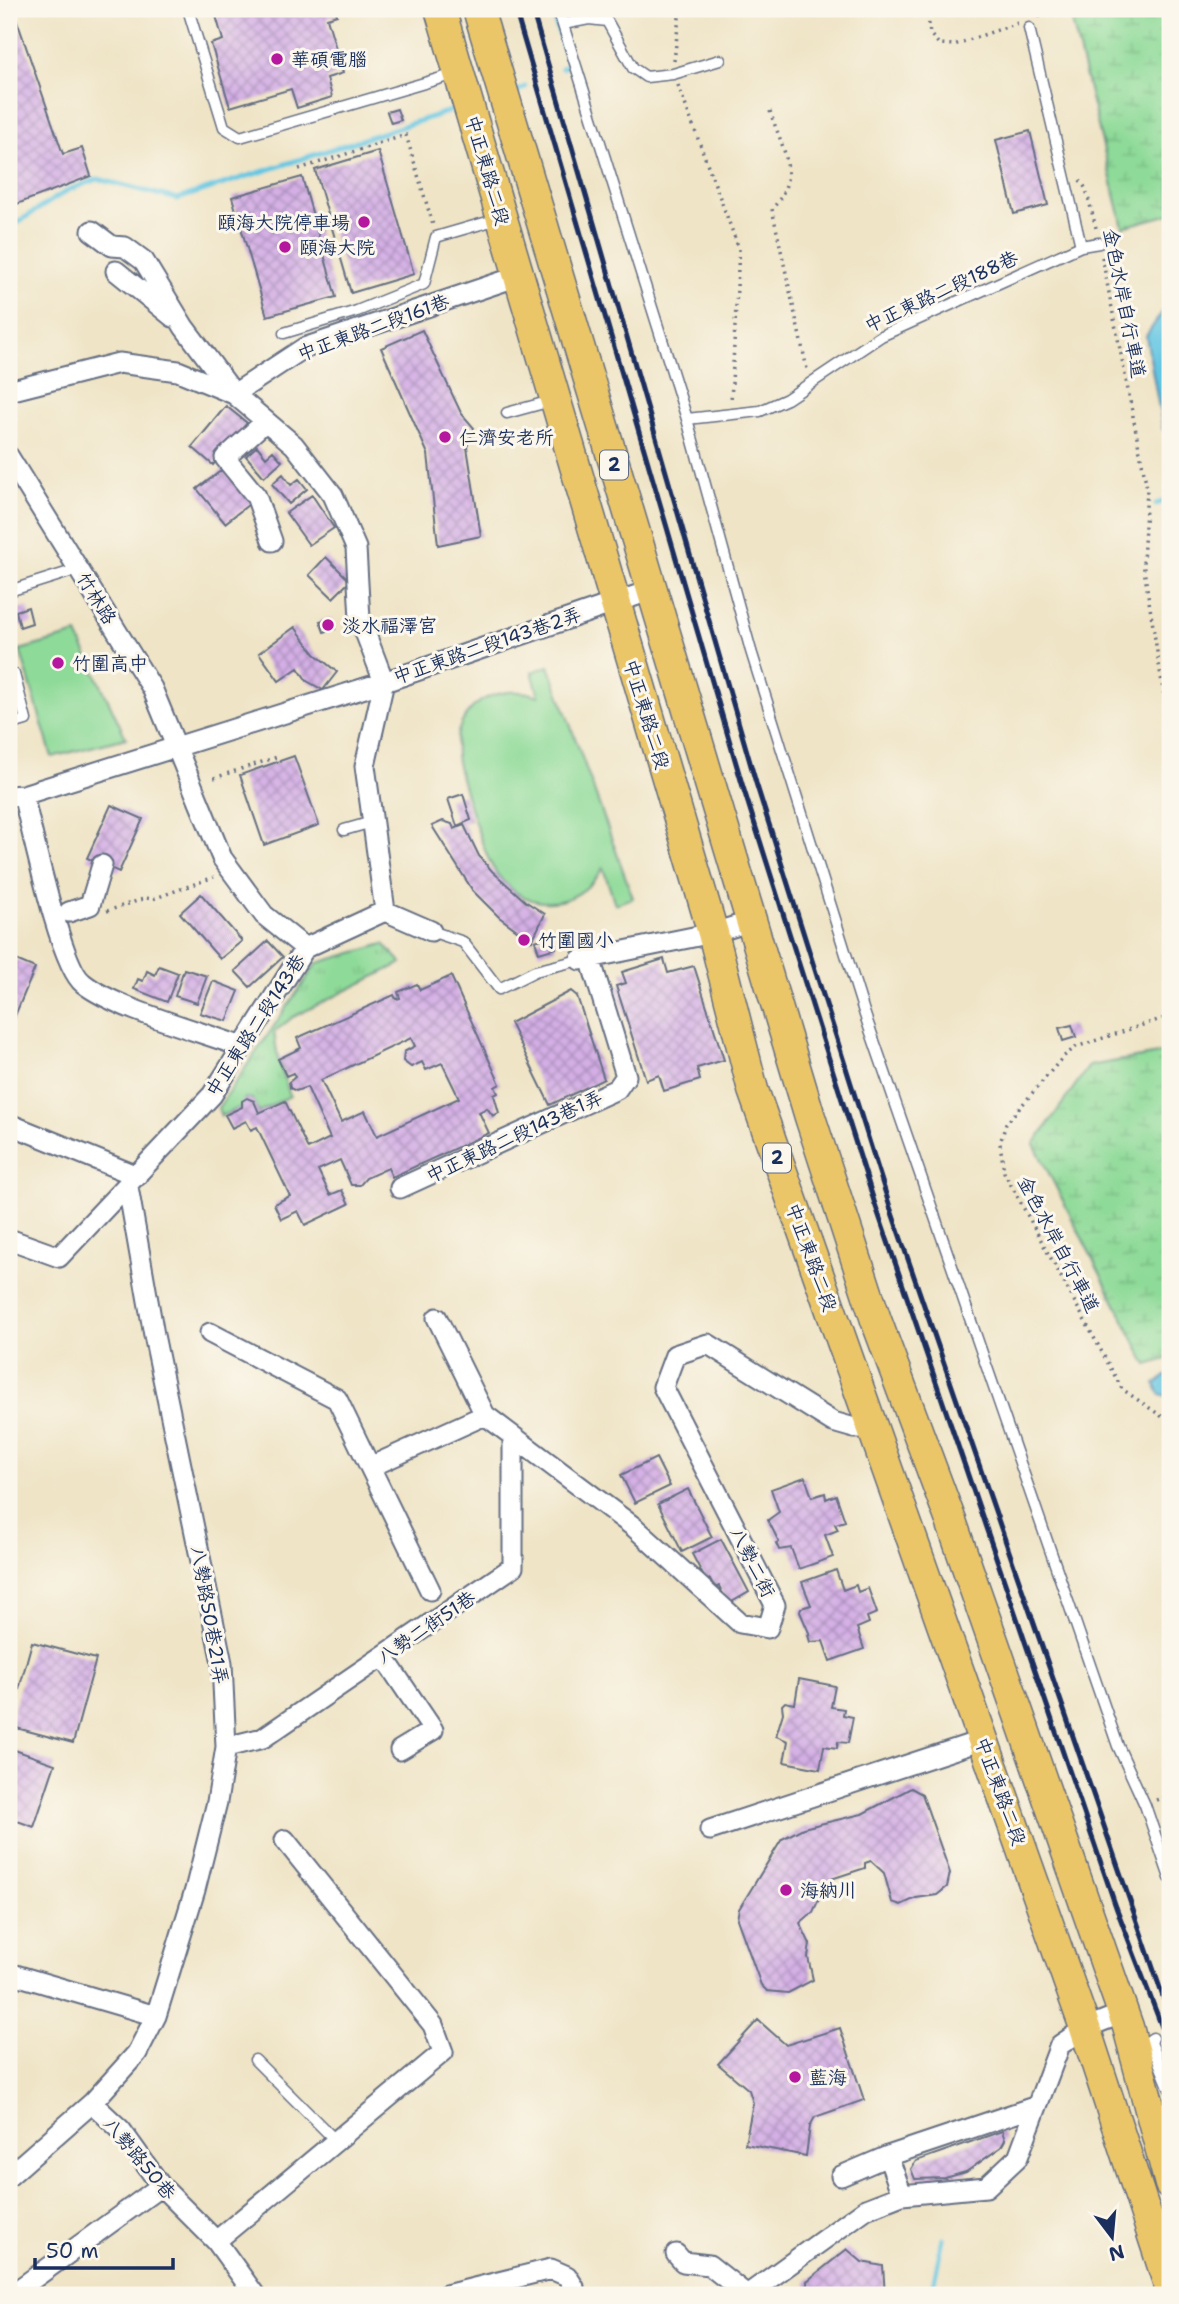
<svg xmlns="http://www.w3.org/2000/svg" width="1179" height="2304" font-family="'Shantell Sans','LXGW WenKai TC',sans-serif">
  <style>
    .grass { fill: url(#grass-tufts); stroke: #54847b; stroke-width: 2 }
    .wetland { fill: url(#wetland-marsh); stroke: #54847b; stroke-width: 2 }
    .garden { fill: #8eda98; stroke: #54847b; stroke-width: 2 }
    .water { fill: #64c6e2; stroke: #407aa0; stroke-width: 2 }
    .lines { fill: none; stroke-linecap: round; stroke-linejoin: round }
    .stream { stroke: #64c6e2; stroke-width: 5 }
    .building { fill: url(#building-cross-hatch); fill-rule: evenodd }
    .lane-casing { stroke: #656e82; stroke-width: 13 }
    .street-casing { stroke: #656e82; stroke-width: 23 }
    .primary-casing { stroke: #656e82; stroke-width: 33 }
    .path { stroke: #656e82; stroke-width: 3.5; stroke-dasharray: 2 5; stroke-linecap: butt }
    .lane { stroke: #fff; stroke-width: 10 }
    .street { stroke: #fff; stroke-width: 19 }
    .primary { stroke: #ebc669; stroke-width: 30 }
    .rail { stroke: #1b2f5e; stroke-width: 5 }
    .poi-dot { fill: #b5179e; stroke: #fbf7ec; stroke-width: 2.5 }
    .labels { text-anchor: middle; stroke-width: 6; stroke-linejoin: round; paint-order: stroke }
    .shield { fill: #fbf7ec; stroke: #5e6b89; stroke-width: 2 }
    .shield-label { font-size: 18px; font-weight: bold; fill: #1b2f5e }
    .poi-label { font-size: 19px; fill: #1b2f5e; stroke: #fbf7ec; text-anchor: start }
    .street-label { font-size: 19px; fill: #1b2f5e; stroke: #fbf7ec }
  </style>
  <defs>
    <pattern id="grass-tufts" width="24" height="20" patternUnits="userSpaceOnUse" patternTransform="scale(1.75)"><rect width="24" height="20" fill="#8eda98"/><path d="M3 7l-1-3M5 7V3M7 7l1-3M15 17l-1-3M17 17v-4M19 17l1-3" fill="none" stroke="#7abb85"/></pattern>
    <pattern id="wetland-marsh" width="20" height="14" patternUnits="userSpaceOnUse" patternTransform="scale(1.75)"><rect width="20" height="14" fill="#8eda98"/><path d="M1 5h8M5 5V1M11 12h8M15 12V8" fill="none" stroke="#7abb85"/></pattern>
    <pattern id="building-cross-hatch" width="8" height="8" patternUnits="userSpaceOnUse" patternTransform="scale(1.75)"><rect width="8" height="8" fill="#d4afe5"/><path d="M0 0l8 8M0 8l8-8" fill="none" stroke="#ab8fbd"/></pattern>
  </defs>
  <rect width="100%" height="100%" fill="#fbf7ec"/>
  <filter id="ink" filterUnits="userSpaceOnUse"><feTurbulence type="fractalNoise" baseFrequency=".0143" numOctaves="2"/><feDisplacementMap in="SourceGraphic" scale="14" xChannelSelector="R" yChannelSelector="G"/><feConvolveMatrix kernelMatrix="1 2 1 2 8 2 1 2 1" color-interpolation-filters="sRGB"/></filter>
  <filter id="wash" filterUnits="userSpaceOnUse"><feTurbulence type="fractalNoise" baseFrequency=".00686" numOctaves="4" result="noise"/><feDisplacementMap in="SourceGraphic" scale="28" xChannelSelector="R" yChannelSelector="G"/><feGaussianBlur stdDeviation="1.57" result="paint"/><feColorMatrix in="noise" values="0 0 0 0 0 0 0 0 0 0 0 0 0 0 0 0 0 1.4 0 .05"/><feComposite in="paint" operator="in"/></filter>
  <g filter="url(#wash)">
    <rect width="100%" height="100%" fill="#efe4c6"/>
    <path class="grass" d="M384 944 402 963 293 1017 274 1032 278 1059 290 1096 259 1112 252 1099 245 1098 242 1107 221 1116 218 1108 317 963Z"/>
    <path class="wetland" d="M1069 9H1170V214L1123 227Z
      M1170 1052V1358L1147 1365 1034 1144 1089 1066Z"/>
    <path class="garden" d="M77 634 126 738 52 757 20 650Z
      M549 666 633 898 615 904 603 868C575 914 520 914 492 866 484 852 456 769 456 754 453 706 497 681 539 696L532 672Z"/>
    <path class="water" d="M1170 301V431L1163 430 1146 336Z
      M1170 1373V1397L1160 1394 1155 1384Z"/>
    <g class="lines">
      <path class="stream" d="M551 9 569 65 562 68
        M516 92 525 87
        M9 228 68 190 98 179 177 199 453 110
        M1156 504 1170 499
        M931 2295 943 2238"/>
    </g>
    <g id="blocks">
      <path class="building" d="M9 9H13L63 154 82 148 91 176 9 207Z
        M214 9H335L337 15 327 18 343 73 327 78 332 97 297 108 291 89 230 107 211 44 223 40Z
        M397 109 401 120 391 123 387 112Z
        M1030 131 1048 205 1014 214 996 140Z
        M378 151 414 274 351 293 315 170Z
        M302 177 336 297 267 316 232 197Z
        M422 330 461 413 474 428 467 447 481 536 438 545 428 454 381 348Z
        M226 406 247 423 213 465 192 447Z
        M257 446 266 457 273 451 282 461 264 477 246 456Z
        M226 467 253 501 225 523 197 489Z
        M283 474 291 485 299 479 307 489 289 504 272 484Z
        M312 495 334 528 309 545 286 513Z
        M326 557 350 581 333 598 309 575Z
        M28 607 32 623 20 627 16 611Z
        M331 618 335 629 324 632 320 621Z
        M295 627 315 654 337 672 323 690 307 681 298 668 279 681 259 653Z
        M294 756 319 825 264 845 240 775Z
        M463 794 471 820 457 826 448 799Z
        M111 805 143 819 119 872 87 858Z
        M443 821 452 824 454 829 464 825 479 856 492 871 525 901 545 914 532 941 499 917 473 891 432 826Z
        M201 894 242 941 220 959 180 913Z
        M554 935 556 948 539 953 535 941Z
        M268 941 283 957 250 987 235 971Z
        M9 957 35 968 9 1030Z
        M664 959 668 973 694 966 724 1060 697 1068 700 1080 664 1091 659 1075 646 1080 616 986 626 983 622 972Z
        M159 966 178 973 167 1002 134 989 138 979 143 981 147 971 155 975Z
        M184 969 207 976 197 1003 175 996Z
        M451 976 500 1084 495 1087 498 1093 494 1095 499 1113 493 1116 487 1108 479 1112 489 1133 392 1177 388 1168 366 1178 360 1185H351L340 1160 318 1170 330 1195 342 1190 349 1204 305 1225 298 1211 281 1219 274 1204 290 1196 257 1127 251 1130 246 1121 232 1128 225 1115 242 1107V1101L247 1098 254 1101 259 1113 285 1101 308 1149 330 1138 307 1087 296 1091 290 1088 289 1082 295 1077 293 1073 286 1076 278 1059 301 1048 297 1038 394 995 396 999 400 998 398 992 417 984 420 990ZM411 1038 415 1046 404 1052 403 1061 411 1067 422 1062 426 1070 442 1063 459 1098 377 1136 365 1111 341 1122 321 1080Z
        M213 981 239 991 227 1021 200 1013Z
        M571 991 577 996 604 1079 550 1105 510 1023Z
        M1072 1025 1076 1037 1063 1041 1059 1028Z
        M656 1458 670 1486 635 1503 621 1475Z
        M805 1477 812 1497 825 1493 826 1499 836 1495 845 1521 835 1524 838 1530 825 1535 833 1557 799 1569 791 1548 779 1550 776 1543 779 1542 768 1520 779 1512 771 1489Z
        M688 1489 712 1537 682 1552 658 1504Z
        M721 1539 749 1592 728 1604 719 1586 715 1588 710 1579 706 1581 692 1554Z
        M836 1570 843 1590 856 1585 858 1592 868 1588 877 1613 867 1617 869 1623 857 1628 864 1649 830 1661 823 1641 810 1642 808 1635H810L800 1612 801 1608 811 1605 802 1582Z
        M32 1642 96 1659 73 1743 9 1726Z
        M799 1679 835 1686 831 1707 844 1709 843 1715 853 1717 848 1743 838 1742 837 1748 824 1746 820 1769 784 1762 788 1741 776 1736 783 1713 782 1705 785 1702 795 1704Z
        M9 1748 55 1764 34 1827 9 1818Z
        M911 1788 922 1794 950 1873 947 1887 937 1895 916 1898 901 1905 892 1902 884 1873 871 1861 865 1863V1868L828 1880 813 1912 800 1923 810 1944 808 1957 813 1980 788 1993 767 1991 761 1985 737 1919 739 1909 782 1839 803 1828 862 1814Z
        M758 2020 786 2045 840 2028 864 2100 815 2117 810 2126 806 2156 745 2144 753 2103 749 2090 718 2064Z
        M1002 2131 1005 2140 1001 2147 966 2172 945 2178 915 2179 911 2169 916 2161Z
        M847 2249 862 2262 883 2266 885 2295H815L807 2286V2281Z"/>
    </g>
  </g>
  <g filter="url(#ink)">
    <use href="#blocks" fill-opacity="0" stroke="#656e82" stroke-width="2"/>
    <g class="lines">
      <g class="lane-casing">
        <path id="lane" d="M188 9 224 127 240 137 455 74
          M558 9 687 419 751 651 865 1015 1118 1746 1145 1805 1170 1878
          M563 24 589 19 607 21 633 68 646 77 673 74 720 60
          M1029 28 1081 246
          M284 333 357 311 424 284 436 237 498 219
          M507 413 551 401
          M687 419 760 411 787 399 881 336 1081 246 1099 243
          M9 591 79 569
          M9 675 14 674 26 720 9 725
          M344 830 372 822
          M431 931 463 942 499 989 535 971 579 960
          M1153 2038 1150 2040 1170 2089
          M255 2060 335 2140"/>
      </g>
      <g class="street-casing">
        <path id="street" d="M116 271 173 317
          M9 391 119 363 178 371 234 394
          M234 394 304 348 519 276
          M266 421 225 458 256 496 272 541
          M9 457 152 688 222 858 264 915 305 948
          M23 795 384 682 360 619 356 548 333 495 294 445 234 394 184 327 144 261 125 247 112 246 92 231
          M9 796 23 795C32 829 60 966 83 983 115 1009 200 1031 242 1047
          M385 911 365 766 384 682 652 590
          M69 912 90 905 102 865
          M580 960 713 933 749 922
          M9 1124 137 1176
          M400 1188 617 1089 626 1076 590 958
          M9 1239 59 1257 212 1095 305 948 385 911 431 931
          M437 1318 485 1415 634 1527 740 1623 768 1628 775 1605 663 1387 675 1355 708 1344 833 1422 854 1428H872
          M210 1333 337 1399 370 1467 485 1415
          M370 1467 430 1590
          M383 1656 433 1730 400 1750
          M226 1747 263 1738 513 1567V1437
          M710 1830 983 1740
          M9 1973 156 2016
          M92 2103 121 2130 161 2186 216 2241 443 2052 433 2025 285 1840
          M888 2156 902 2195
          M9 2176 92 2103 137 2053 156 2016 195 1890 217 1802 226 1747 222 1663 154 1335 128 1187
          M841 2176 888 2156 1037 2106
          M216 2241 255 2295
          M676 2254 683 2262 709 2265 747 2295
          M11 2295 161 2186
          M446 2295 551 2269 567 2276 574 2287 572 2295
          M747 2295 866 2209 902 2195 986 2187 1018 2157 1060 2045 1085 2028 1123 2013"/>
      </g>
      <g class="primary-casing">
        <path id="primary" d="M440 9 713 933 753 1090 1085 2028 1170 2288
          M478 9 810 1117 876 1320 951 1521 1128 2027 1170 2184"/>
      </g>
      <path class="path" d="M927 9 930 34 939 44 954 45 1018 23
        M1038 9 1041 20
        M674 61 680 9
        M678 85 739 249 731 402
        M770 111C782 149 802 175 772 209L807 369
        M299 169 406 135 433 225
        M1080 180 1086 189 1097 232
        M1102 257 1147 488 1143 563 1170 734
        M214 778 280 756
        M107 911 146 898 153 899 214 877
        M1170 1016 1076 1047 1063 1057 1006 1124 1000 1143 1004 1172 1122 1389 1170 1422
        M1156 1800 1170 1795"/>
      <use href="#lane" class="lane"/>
      <use href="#street" class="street"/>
      <use href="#primary" class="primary"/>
      <path class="rail" d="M515 9 743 787 874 1201 1116 1907 1170 2048
        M532 9 756 783 890 1207 1170 2017"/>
    </g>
  </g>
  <g class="poi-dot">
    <circle cx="277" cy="59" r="7"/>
    <circle cx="364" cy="222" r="7"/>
    <circle cx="285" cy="247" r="7"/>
    <circle cx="445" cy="437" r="7"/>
    <circle cx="328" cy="625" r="7"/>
    <circle cx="58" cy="663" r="7"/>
    <circle cx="524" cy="940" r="7"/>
    <circle cx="786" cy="1890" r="7"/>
    <circle cx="795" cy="2077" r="7"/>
  </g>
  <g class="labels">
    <g class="shield">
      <rect x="600" y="450.5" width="28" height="29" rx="5"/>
      <rect x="763" y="1143.5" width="28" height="29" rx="5"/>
    </g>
    <g class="shield-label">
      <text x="614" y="471">2</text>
      <text x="777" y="1164">2</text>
    </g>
    <g class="poi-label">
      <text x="291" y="66">華碩電腦</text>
      <text x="350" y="229" text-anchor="end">頤海大院停車場</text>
      <text x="299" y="254">頤海大院</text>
      <text x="459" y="444">仁濟安老所</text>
      <text x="342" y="632">淡水福澤宮</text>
      <text x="72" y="670">竹圍高中</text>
      <text x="538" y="947">竹圍國小</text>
      <text x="800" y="1897">海納川</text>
      <text x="809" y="2084">藍海</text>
    </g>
    <g class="street-label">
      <text transform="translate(488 170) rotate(74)" y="7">中正東路二段</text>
      <text transform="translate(941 291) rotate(-25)" y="7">中正東路二段188巷</text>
      <text transform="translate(1125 303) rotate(79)" y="7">金色水岸自行車道</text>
      <text transform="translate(373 327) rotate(-20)" y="7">中正東路二段161巷</text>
      <text transform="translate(97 598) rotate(58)" y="7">竹林路</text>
      <text transform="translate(487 645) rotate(-19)" y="7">中正東路二段143巷2弄</text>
      <text transform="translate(647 714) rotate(73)" y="7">中正東路二段</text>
      <text transform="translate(255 1025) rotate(-57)" y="7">中正東路二段143巷</text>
      <text transform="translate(514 1136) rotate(-25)" y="7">中正東路二段143巷1弄</text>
      <text transform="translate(1059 1244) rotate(62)" y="7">金色水岸自行車道</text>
      <text transform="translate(812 1257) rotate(70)" y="7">中正東路二段</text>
      <text transform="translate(753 1562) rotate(63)" y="7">八勢二街</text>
      <text transform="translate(210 1615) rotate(80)" y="7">八勢路50巷21弄</text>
      <text transform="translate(426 1627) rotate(-34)" y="7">八勢二街51巷</text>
      <text transform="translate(1001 1791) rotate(70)" y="7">中正東路二段</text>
      <text transform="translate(140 2158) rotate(50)" y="7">八勢路50巷</text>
    </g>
  </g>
  <rect width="1179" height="2304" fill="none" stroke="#fbf7ec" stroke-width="35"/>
  <g transform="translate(1112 2237) rotate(164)" stroke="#fbf7ec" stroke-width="5" paint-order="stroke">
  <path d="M0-5L12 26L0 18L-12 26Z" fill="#1b2f5e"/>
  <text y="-10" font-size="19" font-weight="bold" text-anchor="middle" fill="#1b2f5e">N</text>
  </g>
  <path d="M35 2258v10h138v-10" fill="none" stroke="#1b2f5e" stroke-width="3.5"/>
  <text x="46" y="2258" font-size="21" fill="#1b2f5e" stroke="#fbf7ec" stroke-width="5" paint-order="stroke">50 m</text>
</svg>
